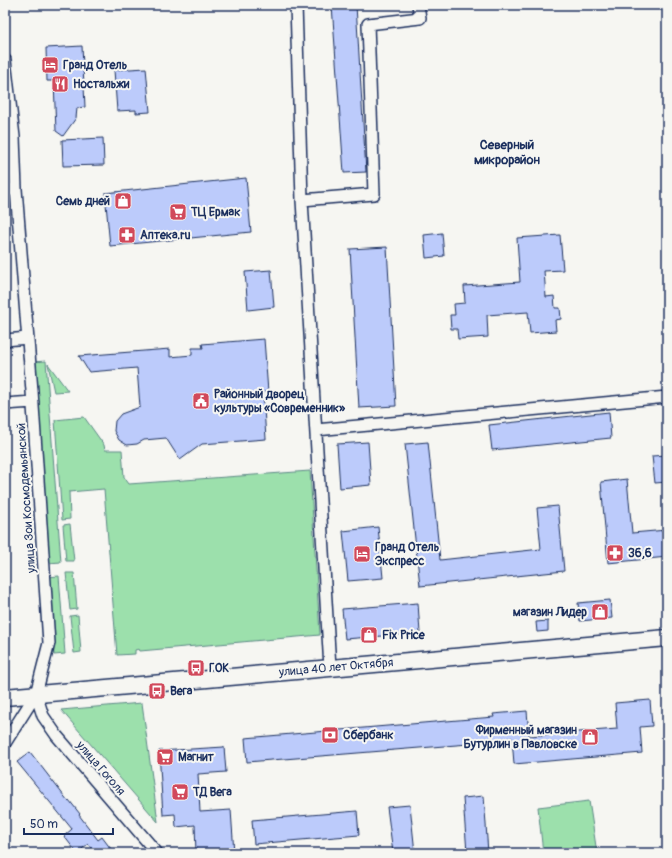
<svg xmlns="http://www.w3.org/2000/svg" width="672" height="858" font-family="Pangolin,sans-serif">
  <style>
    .green { fill: #9ce0ac; stroke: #5c8885 }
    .building { fill: #bccbfb; stroke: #1b2f5e }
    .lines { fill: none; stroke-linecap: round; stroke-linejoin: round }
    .street-casing { stroke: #1b2f5e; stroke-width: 14 }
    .secondary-casing { stroke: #1b2f5e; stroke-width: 19 }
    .street { stroke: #f6f6f2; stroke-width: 11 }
    .secondary { stroke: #f6f6f2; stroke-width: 16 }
    .labels { text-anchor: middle; stroke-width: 4; stroke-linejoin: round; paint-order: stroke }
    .poi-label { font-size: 12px; font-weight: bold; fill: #1b2f5e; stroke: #f6f6f2; text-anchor: start }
    .street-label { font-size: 12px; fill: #1b2f5e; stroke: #f6f6f2 }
    .neighbourhood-label { font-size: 13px; font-weight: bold; fill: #1b2f5e; stroke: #f6f6f2 }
  </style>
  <rect width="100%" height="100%" fill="#f6f6f2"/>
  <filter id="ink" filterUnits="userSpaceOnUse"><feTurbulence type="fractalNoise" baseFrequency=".025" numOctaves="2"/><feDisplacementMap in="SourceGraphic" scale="8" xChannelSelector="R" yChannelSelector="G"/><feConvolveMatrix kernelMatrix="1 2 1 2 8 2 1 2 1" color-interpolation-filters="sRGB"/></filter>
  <g filter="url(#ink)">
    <path class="green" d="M46 361 61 562 48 563 32 362Z
      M48 364 68 391 54 392Z
      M84 417 104 445 105 450H122L124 477 129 484 310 471 320 635 140 651 139 649 135 650V654L117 655 104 489 69 492 70 519 62 520 55 420Z
      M70 524 74 561H66L63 525Z
      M66 573H74L77 609 70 610Z
      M59 576 65 654 54 655 47 577Z
      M78 615 81 652 74 653 70 616Z
      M142 703 158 822 61 710Z
      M589 801 597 853H543L538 807Z"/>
    <path class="building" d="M332 5H356L366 172 344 173Z
      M82 46 85 107 77 108 76 118 63 136 56 131 54 81H47L46 48Z
      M146 68 150 112 136 113V110L117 111 114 70Z
      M103 138 104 165 63 166 62 140Z
      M246 178 251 232 110 246 105 193Z
      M442 233 444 256 426 258 424 235Z
      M560 235 563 270 544 271 546 297 554 296 555 308H560L561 319 555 320 556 331 530 333 528 312 487 315 488 337 458 339 457 329H451L450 315H455L454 304 465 303 464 286 520 282 517 238Z
      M387 247 396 406 359 408 350 249Z
      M271 270 274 307 248 310 245 272Z
      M264 339 268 392H263L266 439 202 444 180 460 166 438 144 440 137 444 127 445 119 440 114 431 115 421 121 414 140 407 137 368 89 372 79 356 170 349V357L192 355V348H203L202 344Z
      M609 412 611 438 492 450 489 425Z
      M368 442 371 485 340 488 337 444Z
      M428 442 440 560 541 549 537 508 558 506 564 571 420 586 405 444Z
      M667 455V482L655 483 652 456Z
      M627 479 632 533 667 530V557L608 563 601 482Z
      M378 527 383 578 348 581 343 531Z
      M610 600 612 618 580 621 578 603Z
      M418 603 420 633 345 639 342 609Z
      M548 621V631L537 632 536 622Z
      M650 700 652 726 640 727 642 753 514 764 512 738 480 741 481 743 247 762 245 738 494 717 493 714 527 711 529 736 617 729 615 703Z
      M224 747 226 772 198 774 200 812 231 810 234 853H196L195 825 176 827 175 814 163 815 159 751Z
      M30 752 68 801 69 800 80 814 79 815 98 840 102 837 114 853H95L88 844 77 853 64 836 72 829 17 762Z
      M484 796 488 853H467L463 798Z
      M410 805 415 853H393L387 807Z
      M357 811 359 835 254 844 252 820Z"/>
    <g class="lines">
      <g class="street-casing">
        <path id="street" d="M296 5 302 200 330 668
          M5 60 14 137 16 189 32 391 49 643 36 694 5 743
          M5 190 16 189
          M302 200 374 194 368 24 420 18 418 5
          M5 340 28 338
          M5 404 33 402
          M316 430 667 397
          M36 694 43 716 57 736 157 853"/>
      </g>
      <g class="secondary-casing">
        <path id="secondary" d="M5 697 667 638"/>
      </g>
      <use href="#street" class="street"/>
      <use href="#secondary" class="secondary"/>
    </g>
  </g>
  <defs>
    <g id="hotel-square" transform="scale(0.9)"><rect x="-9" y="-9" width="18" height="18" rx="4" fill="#d1495b" stroke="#f6f6f2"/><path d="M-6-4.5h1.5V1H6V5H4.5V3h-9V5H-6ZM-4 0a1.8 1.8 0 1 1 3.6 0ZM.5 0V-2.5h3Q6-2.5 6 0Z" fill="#fff"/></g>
    <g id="restaurant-square" transform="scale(0.9)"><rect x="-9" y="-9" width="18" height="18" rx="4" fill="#d1495b" stroke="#f6f6f2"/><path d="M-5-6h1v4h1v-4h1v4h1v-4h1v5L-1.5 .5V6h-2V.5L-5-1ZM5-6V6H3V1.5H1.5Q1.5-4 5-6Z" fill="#fff"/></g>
    <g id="shop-square" transform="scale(0.9)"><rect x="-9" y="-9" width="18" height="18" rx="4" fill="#d1495b" stroke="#f6f6f2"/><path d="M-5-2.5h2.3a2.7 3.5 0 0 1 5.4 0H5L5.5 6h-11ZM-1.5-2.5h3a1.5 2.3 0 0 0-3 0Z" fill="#fff"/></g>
    <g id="supermarket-square" transform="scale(0.9)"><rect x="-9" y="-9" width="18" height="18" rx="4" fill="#d1495b" stroke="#f6f6f2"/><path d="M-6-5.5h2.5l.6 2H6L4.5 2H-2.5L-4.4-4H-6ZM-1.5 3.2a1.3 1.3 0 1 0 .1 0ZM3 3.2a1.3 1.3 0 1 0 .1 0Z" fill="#fff"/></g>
    <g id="pharmacy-square" transform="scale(0.9)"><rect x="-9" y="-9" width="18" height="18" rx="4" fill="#d1495b" stroke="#f6f6f2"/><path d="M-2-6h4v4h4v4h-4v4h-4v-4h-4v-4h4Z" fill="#fff"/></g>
    <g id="civic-square" transform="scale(0.9)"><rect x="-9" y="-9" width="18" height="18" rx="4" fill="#d1495b" stroke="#f6f6f2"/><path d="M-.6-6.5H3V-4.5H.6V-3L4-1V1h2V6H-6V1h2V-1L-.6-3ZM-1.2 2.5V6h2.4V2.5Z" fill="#fff"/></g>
    <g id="bus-square" transform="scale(0.9)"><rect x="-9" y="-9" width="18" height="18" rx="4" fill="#d1495b" stroke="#f6f6f2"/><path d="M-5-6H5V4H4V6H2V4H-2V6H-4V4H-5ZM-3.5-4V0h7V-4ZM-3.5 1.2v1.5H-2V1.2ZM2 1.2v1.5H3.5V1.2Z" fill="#fff"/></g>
    <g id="bank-square" transform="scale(0.9)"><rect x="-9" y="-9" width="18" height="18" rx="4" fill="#d1495b" stroke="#f6f6f2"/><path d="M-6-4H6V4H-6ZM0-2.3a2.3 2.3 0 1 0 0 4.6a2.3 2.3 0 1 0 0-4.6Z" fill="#fff"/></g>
  </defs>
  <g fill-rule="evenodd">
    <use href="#hotel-square" x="50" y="65"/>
    <use href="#restaurant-square" x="60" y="84"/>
    <use href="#shop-square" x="123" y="201"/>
    <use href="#supermarket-square" x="178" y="212"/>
    <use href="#pharmacy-square" x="127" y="235"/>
    <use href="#civic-square" x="201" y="401"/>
    <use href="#pharmacy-square" x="615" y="553"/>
    <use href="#hotel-square" x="362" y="554"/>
    <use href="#shop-square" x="600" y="612"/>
    <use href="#shop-square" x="369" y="635"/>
    <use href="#bus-square" x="196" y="668"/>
    <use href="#bus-square" x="157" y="691"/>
    <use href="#bank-square" x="330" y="735"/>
    <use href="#shop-square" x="590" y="737"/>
    <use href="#supermarket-square" x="165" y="757"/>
    <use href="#supermarket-square" x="180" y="792"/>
  </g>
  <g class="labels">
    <g class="poi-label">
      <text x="63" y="69">Гранд Отель</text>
      <text x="73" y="88">Ностальжи</text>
      <text x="110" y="205" text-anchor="end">Семь дней</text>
      <text x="191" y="216">ТЦ Ермак</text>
      <text x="140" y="239">Аптека.ru</text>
      <text x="214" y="398">Районный дворец<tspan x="214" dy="14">культуры «Современник»</tspan></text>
      <text x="375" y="551">Гранд Отель<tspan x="375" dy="14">Экспресс</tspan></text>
      <text x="628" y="557">36,6</text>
      <text x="587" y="616" text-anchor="end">магазин Лидер</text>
      <text x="382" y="639">Fix Price</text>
      <text x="209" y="672">ГОК</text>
      <text x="170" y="695">Вега</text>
      <text x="577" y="734" text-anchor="end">Фирменный магазин<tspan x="577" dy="14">Бутурлин в Павловске</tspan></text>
      <text x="343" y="739">Сбербанк</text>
      <text x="178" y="761">Магнит</text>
      <text x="193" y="796">ТД Вега</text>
    </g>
    <g class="street-label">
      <text transform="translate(26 498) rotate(-94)" y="4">улица Зои Космодемьянской</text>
      <text transform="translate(336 667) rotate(-5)" y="4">улица 40 лет Октября</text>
      <text transform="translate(101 768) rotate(49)" y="4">улица Гоголя</text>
    </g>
    <g class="neighbourhood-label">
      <text x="507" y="149">Северный<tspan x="507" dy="15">микрорайон</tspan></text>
    </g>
  </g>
  <rect width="672" height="858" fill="none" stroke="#f6f6f2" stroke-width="20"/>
  <rect x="10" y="10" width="652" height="838" fill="none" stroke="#1b2f5e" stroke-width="1.5" filter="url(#ink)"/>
  <path d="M24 828v6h89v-6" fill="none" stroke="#1b2f5e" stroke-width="2"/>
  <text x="30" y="828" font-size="12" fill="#1b2f5e" stroke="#f6f6f2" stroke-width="3" paint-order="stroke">50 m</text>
</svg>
